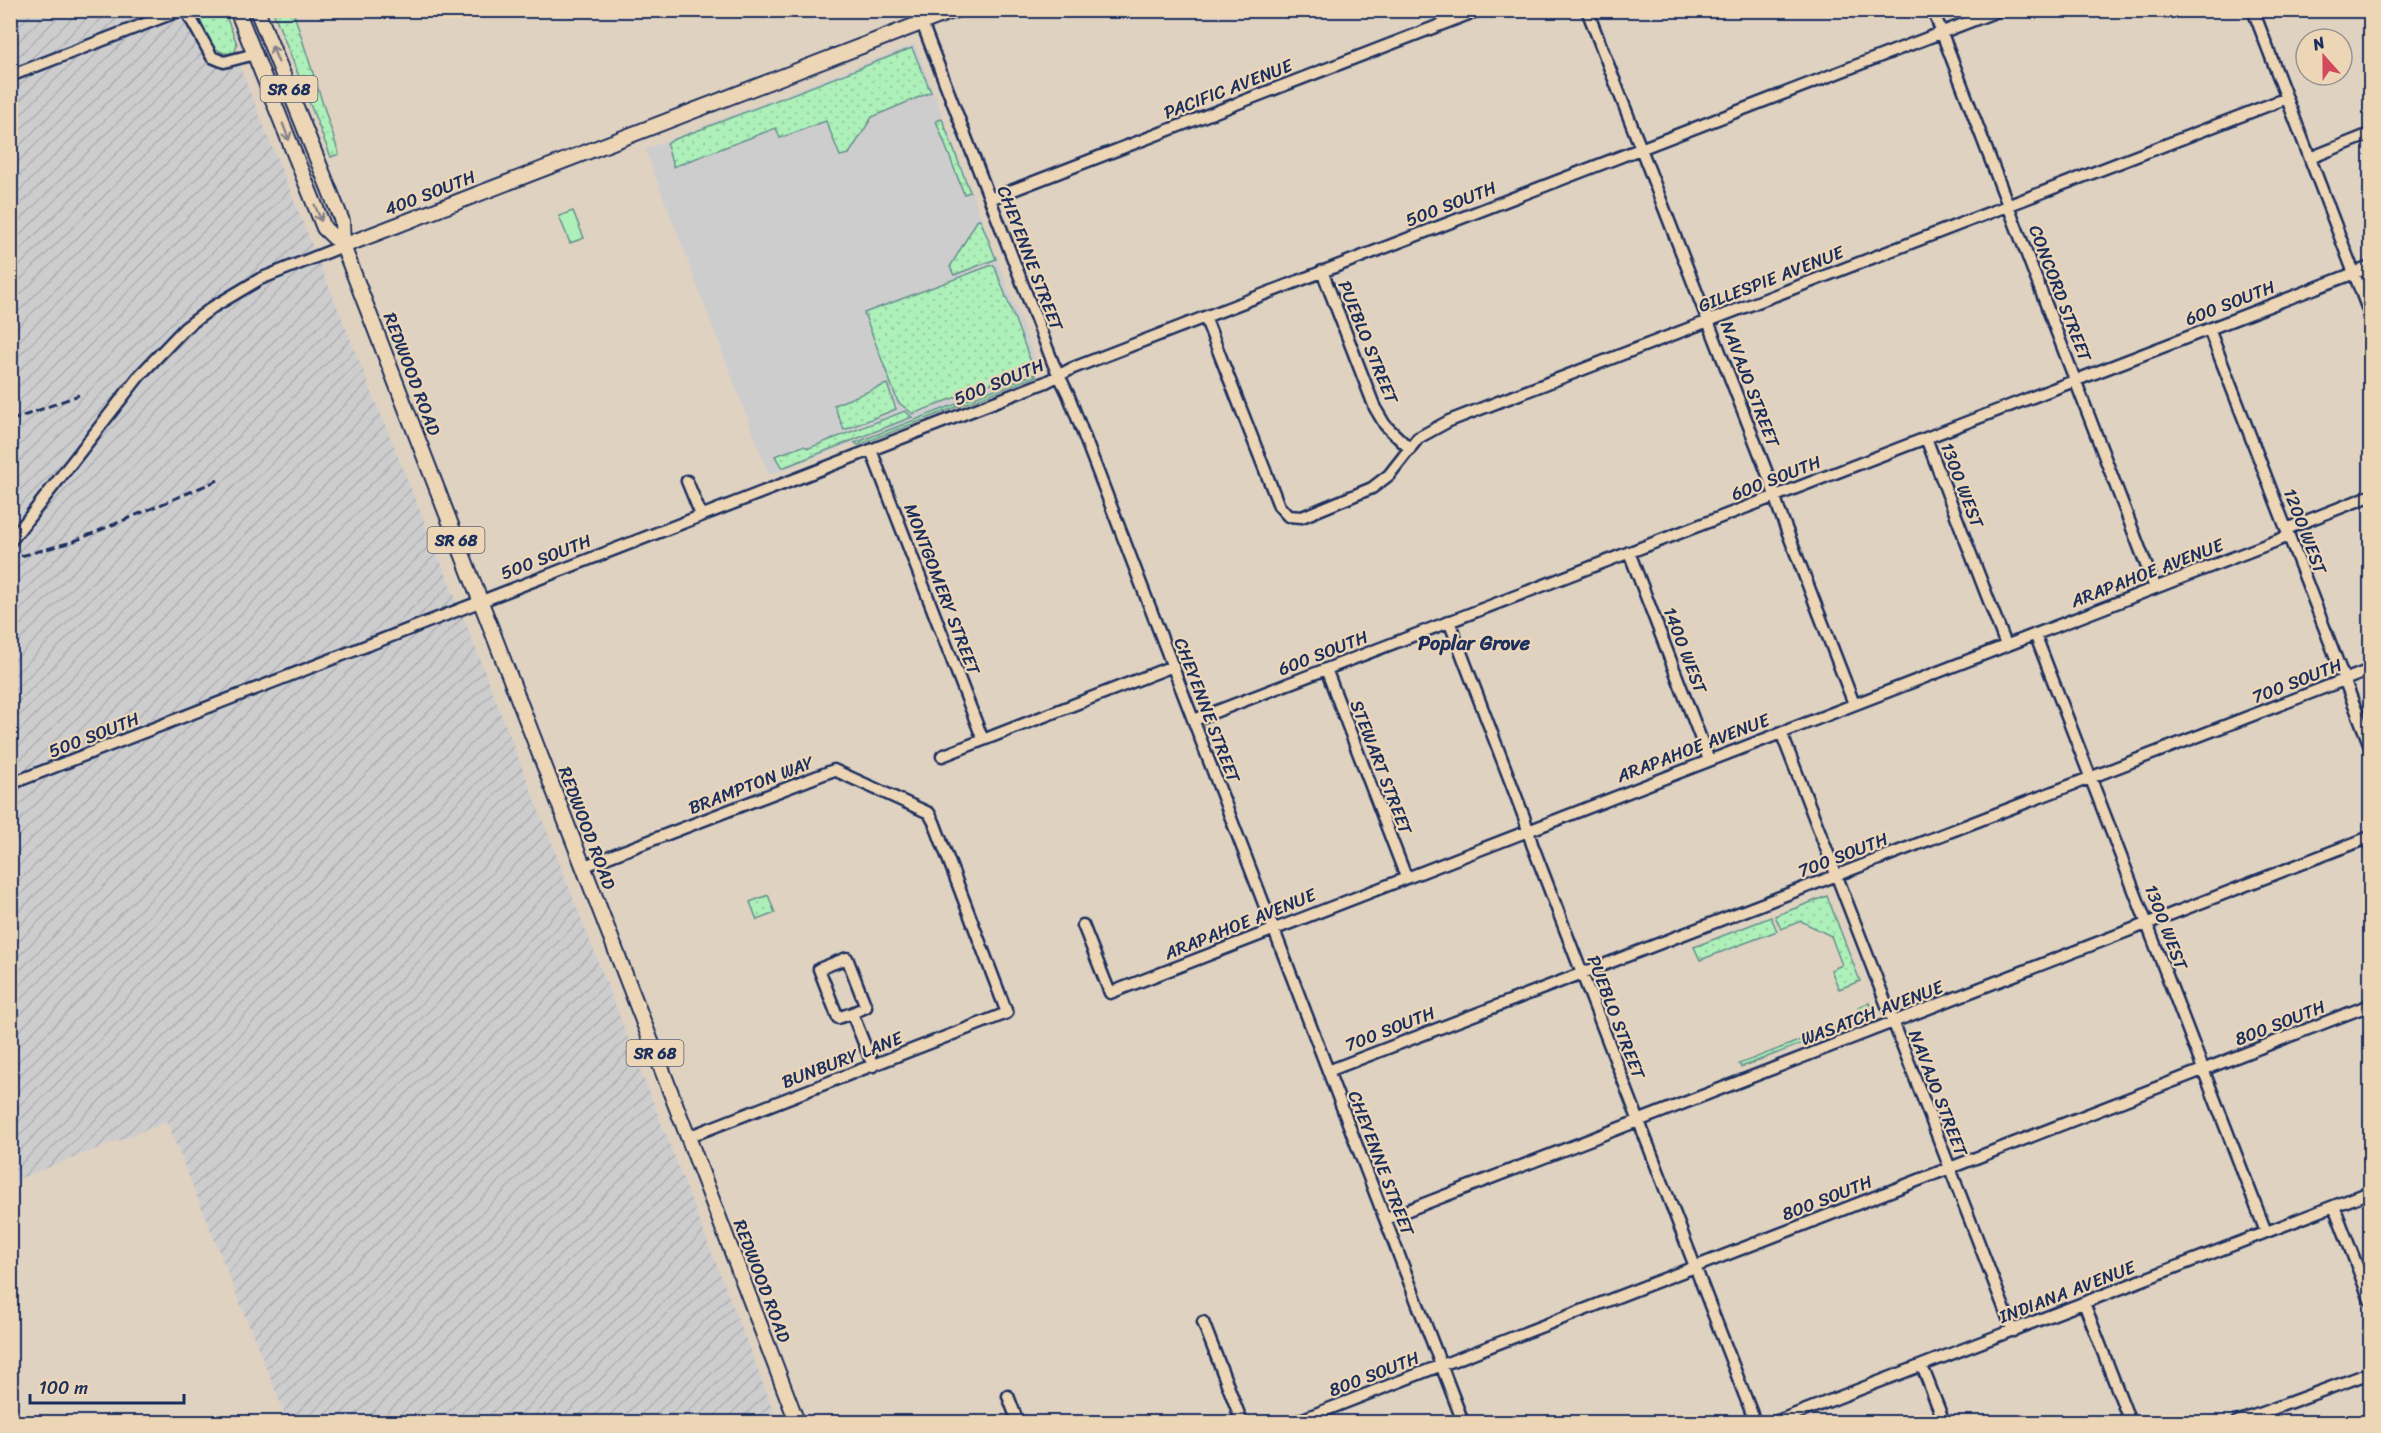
<svg xmlns="http://www.w3.org/2000/svg" width="2381" height="1433" font-family="Sriracha,sans-serif">
  <style>
    .built { fill: #cecdce }
    .industrial { fill: url(#industrial-furrows) }
    .grass { fill: url(#grass-dots); stroke: #64908c; stroke-width: 1.5 }
    .pitch { fill: #aef0b9; stroke: #64908c; stroke-width: 1.5 }
    .lines { fill: none; stroke-linecap: round; stroke-linejoin: round }
    .minor-casing { stroke: #1b2f5e; stroke-width: 15 }
    .major-casing { stroke: #1b2f5e; stroke-width: 18 }
    .minor { stroke: #edd6b6; stroke-width: 10 }
    .major { stroke: #edd6b6; stroke-width: 14 }
    .rail { stroke: #1b2f5e; stroke-width: 3; stroke-dasharray: 9 4.5; stroke-linecap: butt }
    .oneway { stroke: #84828a }
    .labels { text-anchor: middle; stroke-width: 4.5; stroke-linejoin: round; paint-order: stroke }
    .shield { fill: #edd6b6; stroke: #5a6178; stroke-width: 1.5 }
    .shield-label { font-size: 16px; font-weight: bold; fill: #1b2f5e }
    .street-label { font-size: 18px; fill: #1b2f5e; stroke: #edd6b6 }
    .neighbourhood-label { font-size: 20px; font-weight: bold; fill: #1b2f5e; stroke: #edd6b6 }
  </style>
  <defs>
    <pattern id="industrial-furrows" width="10" height="10" patternUnits="userSpaceOnUse" patternTransform="scale(1.5)"><rect width="10" height="10" fill="#cecdce"/><path d="M-1 1l2-2M0 10L10 0M9 11l2-2" fill="none" stroke="#b0b0b3"/></pattern>
    <pattern id="grass-dots" width="8" height="8" patternUnits="userSpaceOnUse" patternTransform="scale(1.5)"><rect width="8" height="8" fill="#aef0b9"/><path d="M2 2h.1M6 6h.1" fill="none" stroke="#95cea1" stroke-width="1.8" stroke-linecap="round"/></pattern>
  </defs>
  <rect width="100%" height="100%" fill="#dfd2c1"/>
  <filter id="ink" filterUnits="userSpaceOnUse"><feTurbulence type="fractalNoise" baseFrequency=".0167" numOctaves="2"/><feDisplacementMap in="SourceGraphic" scale="12" xChannelSelector="R" yChannelSelector="G"/><feConvolveMatrix kernelMatrix="1 2 1 2 8 2 1 2 1" color-interpolation-filters="sRGB"/></filter>
  <g filter="url(#ink)">
    <path class="built" d="M915 44 1040 371 769 475 645 149Z"/>
    <path class="industrial" d="M11 11H217L466 624 778 1422H288L167 1122 11 1182Z"/>
    <path class="grass" d="M196 11H224L237 44 235 52C211 60 203 27 196 11Z
      M273 11H293L339 154 331 157Z
      M912 48 931 92 872 117 849 154 840 156 826 121 780 138 776 128 673 167V160H671L667 144 673 140Z
      M942 119 970 192 964 194 936 121Z
      M978 219H980L996 259 954 275 950 267Z
      M992 265H994L1033 367 913 414 898 402 864 313Z
      M1034 374 1036 376 858 445 855 443Z
      M887 384 896 409 844 430 834 405Z
      M905 411 912 417 782 468 775 456 803 446 809 448Z
      M768 895 775 913 757 920 750 902Z
      M1827 896 1860 981 1839 989 1831 970 1842 965 1831 936 1801 921 1781 929 1775 916Z
      M1771 917 1777 931 1700 960 1694 947Z
      M1869 1003 1874 1016 1741 1067 1739 1064 1861 1017 1858 1007Z"/>
    <path class="pitch" d="M573 211 584 238 570 243 559 216Z"/>
    <g class="lines">
      <g class="minor-casing">
        <path id="minor" d="M186 10 212 57 224 62 255 54
          M917 10 1053 363 1068 394 1463 1422
          M1587 10 1771 483 1779 510 1854 704
          M1933 10 2155 588
          M2253 10 2370 315
          M10 76 181 10
          M2310 158 2370 134
          M990 199 1479 10
          M1322 271 1375 408 1385 425 1410 449
          M1205 317 1279 506 1288 516 1302 517 1372 488 1389 475 1418 438 1449 421 2287 98
          M2209 329 2370 746
          M1926 438 2006 645
          M871 450 983 740
          M687 481 701 515
          M2286 529 2370 496
          M10 542 140 375 185 328 213 307 260 279 343 246
          M1629 552 1709 760
          M1449 621 1524 817 1532 844 1755 1422
          M2035 634 2266 1232
          M1326 669 1406 877
          M1194 720 2370 267
          M1781 732 2013 1331
          M942 756 1173 666
          M10 784 1046 382 1073 368 2000 10
          M582 867 834 770 929 813 934 822 1007 1013 688 1137
          M1083 925 1110 993 2289 536
          M852 1013 866 1007 847 958 819 969 838 1018 852 1013 873 1066
          M1328 1071 2370 670
          M2334 1206 2370 1300
          M1385 1219 2370 837
          M2084 1303 2130 1422
          M1203 1322 1242 1422
          M1922 1366 1944 1422
          M1008 1396 1018 1422
          M1295 1422 2370 1005
          M1775 1422 2370 1192
          M2237 1422 2370 1373"/>
      </g>
      <g class="major-casing">
        <path id="major" d="M237 10 324 228 343 246
          M257 10 342 221 343 246 688 1137 797 1422
          M343 246 955 10"/>
      </g>
      <use href="#minor" class="minor"/>
      <use href="#major" class="major"/>
      <path class="rail" d="M10 421 79 395
        M21 556 72 542 221 479"/>
    </g>
    <defs><path id="oneway-shaft" d="M-6 0H5M1.5-3L5.5 0L1.5 3" fill="none" stroke-width="1.6" stroke-linecap="round" stroke-linejoin="round" transform="scale(1.5)"/></defs>
    <g class="oneway">
      <use href="#oneway-shaft" transform="translate(275 54) rotate(-112)"/>
      <use href="#oneway-shaft" transform="translate(286 132) rotate(69)"/>
      <use href="#oneway-shaft" transform="translate(318 213) rotate(68)"/>
    </g>
  </g>
  <g class="labels">
    <g class="shield">
      <rect x="260.5" y="76" width="57" height="26" rx="4.5"/>
      <rect x="427.5" y="527" width="57" height="26" rx="4.5"/>
      <rect x="626.5" y="1040" width="57" height="26" rx="4.5"/>
    </g>
    <g class="shield-label">
      <text x="289" y="95">SR 68</text>
      <text x="456" y="546">SR 68</text>
      <text x="655" y="1059">SR 68</text>
    </g>
    <g class="street-label">
      <text transform="translate(1228 89) rotate(-21)" y="6">PACIFIC AVENUE</text>
      <text transform="translate(430 193) rotate(-21)" y="6">400 SOUTH</text>
      <text transform="translate(1451 204) rotate(-21)" y="6">500 SOUTH</text>
      <text transform="translate(1030 258) rotate(69)" y="6">CHEYENNE STREET</text>
      <text transform="translate(1771 279) rotate(-21)" y="6">GILLESPIE AVENUE</text>
      <text transform="translate(2060 293) rotate(69)" y="6">CONCORD STREET</text>
      <text transform="translate(2230 303) rotate(-21)" y="6">600 SOUTH</text>
      <text transform="translate(1368 342) rotate(68)" y="6">PUEBLO STREET</text>
      <text transform="translate(412 374) rotate(69)" y="6">REDWOOD ROAD</text>
      <text transform="translate(999 382) rotate(-22)" y="6">500 SOUTH</text>
      <text transform="translate(1750 384) rotate(69)" y="6">NAVAJO STREET</text>
      <text transform="translate(1776 478) rotate(-21)" y="6">600 SOUTH</text>
      <text transform="translate(1962 485) rotate(69)" y="6">1300 WEST</text>
      <text transform="translate(2305 531) rotate(69)" y="6">1200 WEST</text>
      <text transform="translate(546 557) rotate(-21)" y="6">500 SOUTH</text>
      <text transform="translate(2147 573) rotate(-21)" y="6">ARAPAHOE AVENUE</text>
      <text transform="translate(942 589) rotate(69)" y="6">MONTGOMERY STREET</text>
      <text transform="translate(1685 650) rotate(69)" y="6">1400 WEST</text>
      <text transform="translate(1323 653) rotate(-21)" y="6">600 SOUTH</text>
      <text transform="translate(2297 681) rotate(-21)" y="6">700 SOUTH</text>
      <text transform="translate(1207 710) rotate(69)" y="6">CHEYENNE STREET</text>
      <text transform="translate(94 735) rotate(-21)" y="6">500 SOUTH</text>
      <text transform="translate(1693 748) rotate(-21)" y="6">ARAPAHOE AVENUE</text>
      <text transform="translate(1381 767) rotate(69)" y="6">STEWART STREET</text>
      <text transform="translate(751 785) rotate(-21)" y="6">BRAMPTON WAY</text>
      <text transform="translate(587 828) rotate(69)" y="6">REDWOOD ROAD</text>
      <text transform="translate(1843 855) rotate(-21)" y="6">700 SOUTH</text>
      <text transform="translate(1240 924) rotate(-22)" y="6">ARAPAHOE AVENUE</text>
      <text transform="translate(2166 927) rotate(69)" y="6">1300 WEST</text>
      <text transform="translate(1872 1013) rotate(-21)" y="6">WASATCH AVENUE</text>
      <text transform="translate(1616 1017) rotate(69)" y="6">PUEBLO STREET</text>
      <text transform="translate(2280 1023) rotate(-21)" y="6">800 SOUTH</text>
      <text transform="translate(1390 1029) rotate(-21)" y="6">700 SOUTH</text>
      <text transform="translate(842 1060) rotate(-21)" y="6">BUNBURY LANE</text>
      <text transform="translate(1938 1093) rotate(69)" y="6">NAVAJO STREET</text>
      <text transform="translate(1381 1163) rotate(69)" y="6">CHEYENNE STREET</text>
      <text transform="translate(1827 1198) rotate(-21)" y="6">800 SOUTH</text>
      <text transform="translate(762 1281) rotate(69)" y="6">REDWOOD ROAD</text>
      <text transform="translate(2067 1292) rotate(-21)" y="6">INDIANA AVENUE</text>
      <text transform="translate(1374 1374) rotate(-21)" y="6">800 SOUTH</text>
    </g>
    <g class="neighbourhood-label">
      <text x="1474" y="650">Poplar Grove</text>
    </g>
  </g>
  <rect width="2381" height="1433" fill="none" stroke="#edd6b6" stroke-width="36"/>
  <rect x="18" y="18" width="2345" height="1397" fill="none" stroke="#1b2f5e" stroke-width="2" filter="url(#ink)"/>
  <g transform="translate(2324 57) rotate(339)"><circle r="28" fill="#edd6b6" stroke="#999393" stroke-width="1.5"/>
  <path d="M0-4.5L10 22L0 15L-10 22Z" fill="#d1495b"/>
  <text y="-9" font-size="16" font-weight="bold" text-anchor="middle" fill="#1b2f5e">N</text>
  </g>
  <path d="M30 1394v9h154v-9" fill="none" stroke="#1b2f5e" stroke-width="3"/>
  <text x="39" y="1394" font-size="18" fill="#1b2f5e" stroke="#edd6b6" stroke-width="4.5" paint-order="stroke">100 m</text>
</svg>
